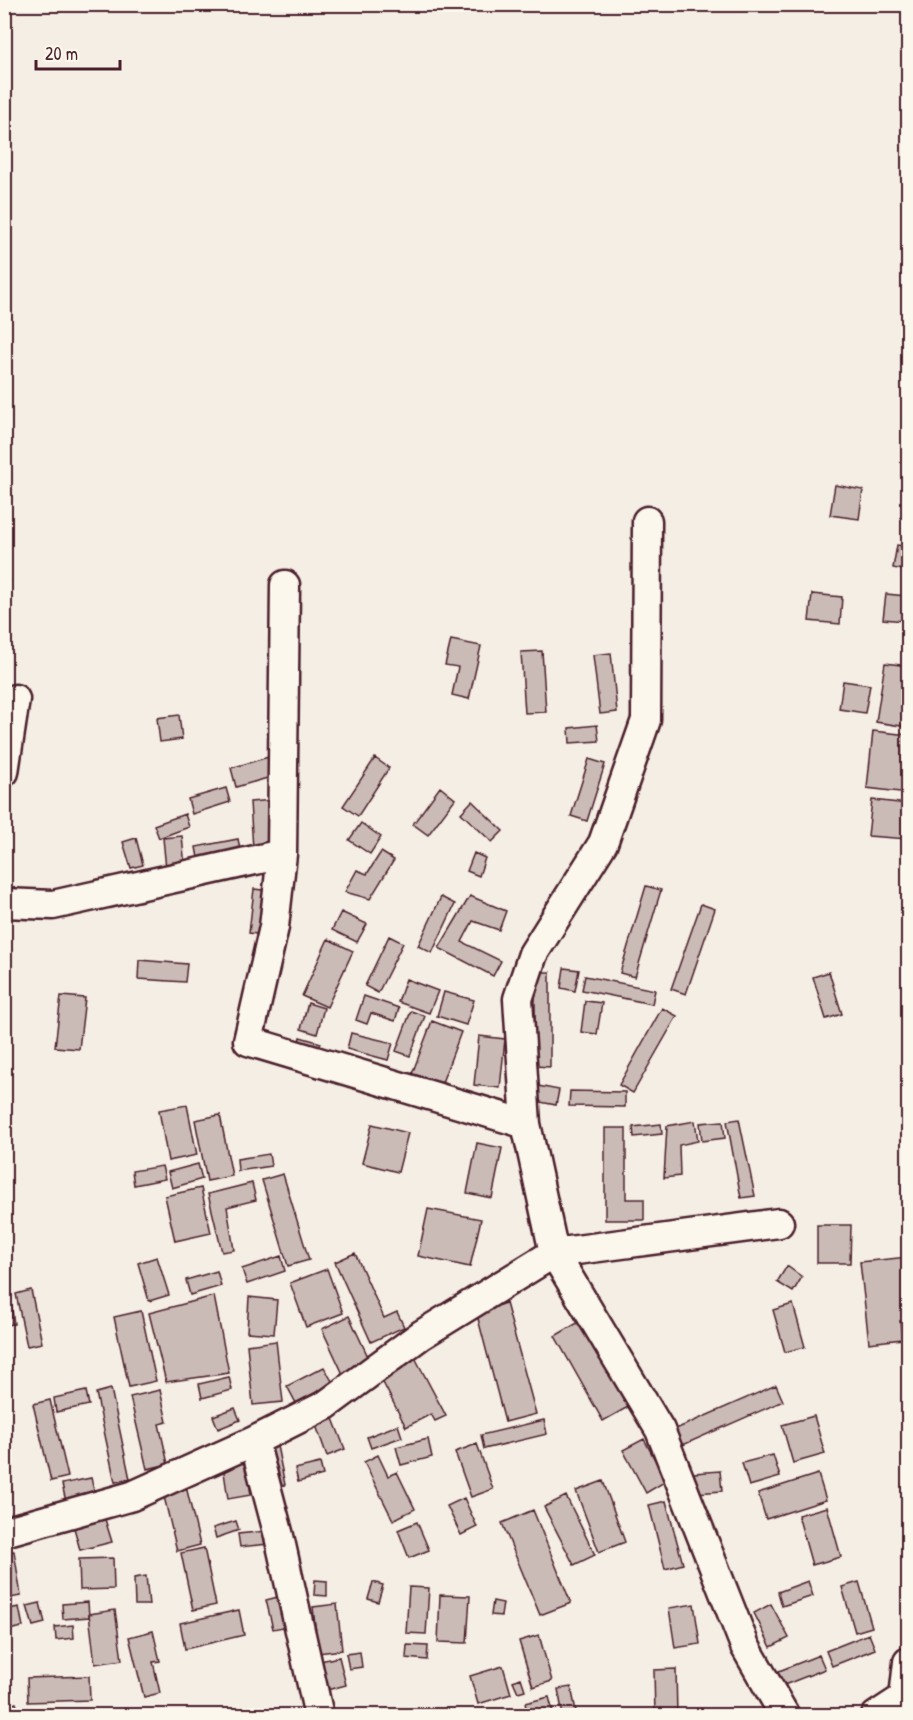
<svg xmlns="http://www.w3.org/2000/svg" width="913" height="1720" font-family="'Patrick Hand',sans-serif">
  <style>
    .building { fill: #cabbb6; stroke: #4a1f2b; stroke-width: 1.5 }
    .lines { fill: none; stroke-linecap: round; stroke-linejoin: round }
    .minor-casing { stroke: #4a1f2b; stroke-width: 33 }
    .minor { stroke: #fbf7ec; stroke-width: 28 }
  </style>
  <rect width="100%" height="100%" fill="#f4eee4"/>
  <filter id="ink" filterUnits="userSpaceOnUse"><feTurbulence type="fractalNoise" baseFrequency=".0167" numOctaves="2"/><feDisplacementMap in="SourceGraphic" scale="12" xChannelSelector="R" yChannelSelector="G"/><feConvolveMatrix kernelMatrix="1 2 1 2 8 2 1 2 1" color-interpolation-filters="sRGB"/></filter>
  <g filter="url(#ink)">
    <path class="building" d="M740 4H781V5L741 9Z
      M835 485 863 490 859 519 830 515Z
      M897 545 908 547V571L893 568Z
      M4 578 10 579 4 609Z
      M812 594 842 597 840 624 809 621Z
      M886 594 906 596 904 621 883 619Z
      M451 640 481 646 469 699 452 695 458 667 445 665Z
      M542 651 546 712 525 713 521 652Z
      M611 653 617 712 600 714 593 655Z
      M885 663 908 666V727L876 722Z
      M843 681 870 685 865 713 839 709Z
      M179 715 182 739 160 742 157 718Z
      M597 725 599 741 570 743 569 728Z
      M873 731 908 735V793L867 788Z
      M272 756 278 775 236 787 231 768Z
      M375 758 389 768 358 816 343 806Z
      M589 759 605 764 587 821 571 816Z
      M440 787 455 799 428 835 413 824Z
      M226 788 230 802 192 814 188 799Z
      M274 800 276 847 253 849 250 802Z
      M872 800 908 804V839L868 836Z
      M472 801 503 831 492 842 461 813Z
      M185 814 189 827 159 838 154 825Z
      M361 823 381 837 370 854 349 840Z
      M182 836 185 867 166 869 163 838Z
      M136 838 143 865 131 868 123 842Z
      M238 839 241 855 199 863 196 847Z
      M381 852 394 860 370 899 345 892 357 870 367 874Z
      M474 853 485 858 479 876 467 871Z
      M646 886 661 890 635 977 620 973Z
      M254 889 270 891 265 935 249 933Z
      M470 896 506 911 499 930 473 921 462 942 501 961 493 976 439 948Z
      M441 897 455 904 432 953 418 946Z
      M701 904 715 909 686 994 671 989Z
      M341 912 367 924 357 942 332 930Z
      M389 936 403 943 378 993 365 986Z
      M328 939 353 951 327 1007 302 996Z
      M139 960 187 964 185 982 138 979Z
      M564 968 579 970 575 991 561 988Z
      M535 972H550V1067L535 1066Z
      M829 972 842 1014 826 1019 813 977Z
      M585 976 655 990 652 1004 582 990Z
      M406 979 438 991 429 1013 398 1002Z
      M444 992 474 1000 466 1025 437 1016Z
      M61 996 85 998 79 1049 55 1047Z
      M364 996 399 1008 395 1021 371 1013 367 1024 356 1020Z
      M585 1001 602 1003 597 1034 581 1032Z
      M308 1003 324 1008 317 1034 301 1029Z
      M662 1008 677 1016 633 1093 619 1085Z
      M411 1011 425 1016 410 1056 396 1051Z
      M432 1021 461 1032 441 1085 412 1074Z
      M351 1033 393 1043 388 1060 347 1049Z
      M479 1036 505 1039 500 1088 474 1085Z
      M300 1037 321 1043 318 1052 298 1046Z
      M538 1086 559 1090 556 1105 535 1101Z
      M570 1091 625 1092V1107L569 1106Z
      M187 1105 197 1155 168 1161 159 1110Z
      M220 1115 232 1176 207 1181 195 1120Z
      M739 1119 755 1196 741 1198 727 1121Z
      M695 1121 698 1141 679 1145 680 1176 664 1178 667 1126Z
      M723 1121 725 1138 702 1141 700 1123Z
      M372 1124 408 1133 398 1172 362 1163Z
      M661 1124 662 1134 634 1137 633 1127Z
      M605 1128H626V1199H644V1220H605Z
      M477 1143 502 1148 492 1198 467 1193Z
      M269 1154 271 1166 238 1171 237 1159Z
      M198 1164 202 1179 172 1188 168 1172Z
      M162 1166 165 1179 134 1185 132 1171Z
      M283 1174 309 1260 288 1266 262 1180Z
      M252 1183 256 1200 227 1207 234 1250 222 1252 208 1194Z
      M201 1188 211 1233 175 1241 165 1196Z
      M428 1209 481 1219 470 1267 418 1256Z
      M817 1225H851L850 1263H817Z
      M355 1253 384 1318 397 1312 404 1327 371 1342 335 1262Z
      M281 1256 285 1271 247 1284 242 1269Z
      M157 1257 169 1295 149 1301 138 1263Z
      M908 1257V1320L900 1321 902 1339 869 1343 860 1262Z
      M787 1266 802 1277 793 1292 777 1282Z
      M327 1269 343 1313 306 1327 290 1283Z
      M217 1271 221 1286 190 1295 186 1280Z
      M9 1289 14 1324 4 1325V1290Z
      M31 1290 42 1343 27 1346 16 1294Z
      M214 1296 229 1373 166 1382 149 1313Z
      M249 1297 277 1300 274 1334 247 1332Z
      M506 1303 536 1414 505 1422 476 1311Z
      M793 1304 805 1347 785 1352 773 1310Z
      M141 1311 156 1381 129 1387 114 1317Z
      M349 1316 370 1361 343 1374 322 1329Z
      M579 1322 628 1407 603 1421 555 1336Z
      M276 1341 283 1402 253 1405 247 1345Z
      M411 1350 446 1416 435 1421 431 1414 406 1427 376 1369Z
      M324 1367 333 1383 296 1403 287 1386Z
      M229 1377 232 1390 202 1398 199 1384Z
      M776 1385 783 1401 676 1448 669 1432Z
      M111 1389 130 1479 115 1482 96 1393Z
      M160 1390 167 1422 159 1424 168 1464 147 1469 130 1397Z
      M86 1391 89 1405 56 1412 54 1398Z
      M50 1400 68 1477 51 1481 33 1404Z
      M235 1408 240 1420 218 1429 213 1416Z
      M330 1411 345 1449 327 1456 313 1417Z
      M814 1416 825 1454 793 1463 782 1425Z
      M544 1420 547 1434 484 1449 481 1435Z
      M398 1425 402 1437 371 1448 367 1437Z
      M275 1436 285 1485 270 1488 261 1440Z
      M428 1439 432 1457 401 1465 396 1447Z
      M644 1439 666 1481 646 1493 623 1450Z
      M477 1444 493 1489 471 1497 455 1452Z
      M378 1455 388 1476 397 1472 415 1509 393 1520 364 1462Z
      M773 1455 780 1477 749 1486 742 1463Z
      M245 1456 251 1495 228 1499 222 1459Z
      M320 1463 323 1475 298 1482 295 1469Z
      M906 1468H908V1513H906Z
      M720 1471 722 1491 696 1493 694 1473Z
      M818 1474 826 1500 766 1519 758 1493Z
      M91 1478 95 1495 66 1502 62 1484Z
      M603 1481 625 1542 599 1552 576 1491Z
      M185 1482 200 1545 177 1551 162 1488Z
      M566 1496 595 1555 574 1565 544 1507Z
      M464 1498 477 1527 461 1535 447 1506Z
      M666 1501 683 1564 665 1569 649 1505Z
      M827 1507 841 1557 812 1565 798 1515Z
      M533 1510 571 1603 540 1615 502 1523Z
      M104 1516 112 1542 80 1550 73 1524Z
      M236 1521 239 1530 216 1538 213 1528Z
      M417 1522 429 1550 409 1558 398 1530Z
      M267 1531 268 1544 240 1547 238 1534Z
      M204 1548 216 1605 193 1610 181 1553Z
      M14 1551 21 1596 4 1599V1552Z
      M113 1558 114 1589 80 1590 79 1559Z
      M146 1576 149 1605H135L134 1578Z
      M315 1580 327 1581V1596L314 1595Z
      M808 1581 813 1596 782 1606 778 1592Z
      M373 1582 383 1585 378 1602 368 1599Z
      M859 1582 872 1627 855 1632 842 1587Z
      M409 1587 429 1588 426 1634 406 1633Z
      M440 1595 470 1596 467 1643 438 1642Z
      M282 1596 289 1626 273 1629 266 1600Z
      M493 1601 503 1603 501 1616 491 1615Z
      M88 1602 89 1617 63 1619 62 1604Z
      M40 1603 45 1623 33 1626 27 1606Z
      M337 1604 342 1650 318 1653 313 1607Z
      M694 1604 700 1644 675 1648 669 1608Z
      M771 1604 789 1638 771 1647 754 1613Z
      M19 1607 23 1627 4 1631V1610Z
      M115 1610 122 1660 95 1664 89 1614Z
      M239 1610 244 1635 185 1649 180 1623Z
      M73 1625 74 1638 56 1640 55 1627Z
      M153 1631 160 1661 153 1662 160 1693 144 1697 129 1637Z
      M869 1634 875 1649 832 1666 826 1651Z
      M539 1635 552 1681 533 1687 519 1641Z
      M407 1645 428 1646 427 1660 406 1658Z
      M360 1652 362 1667 349 1669 346 1654Z
      M819 1655 825 1669 779 1687 774 1673Z
      M339 1657 346 1685 327 1690 320 1661Z
      M503 1666 511 1694 478 1704 470 1676Z
      M676 1669 677 1716H655L654 1670Z
      M89 1676 90 1700 28 1702 27 1678Z
      M521 1678 525 1690 518 1692 513 1681Z
      M571 1687 577 1716H563L558 1689Z
      M549 1697 554 1716H528L525 1703Z
      M16 1703 20 1716H4V1707Z"/>
    <g class="lines">
      <g class="minor-casing">
        <path id="minor" d="M647 521 646 720 603 843 533 954 518 999 526 1124 554 1253 660 1430 745 1646 785 1716
          M285 585 282 854 274 927 248 1041 526 1124
          M4 772 15 699
          M4 903 53 905 282 854
          M254 1441 326 1405 421 1335 554 1253 779 1223
          M4 1532 132 1496 254 1441 279 1536 319 1716
          M904 1697 908 1662
          M876 1716 908 1695"/>
      </g>
      <use href="#minor" class="minor"/>
    </g>
  </g>
  <rect width="913" height="1720" fill="none" stroke="#fbf7ec" stroke-width="24"/>
  <rect x="12" y="12" width="889" height="1696" fill="none" stroke="#4a1f2b" stroke-width="2" filter="url(#ink)"/>
  <path d="M36 60v9h84v-9" fill="none" stroke="#4a1f2b" stroke-width="3"/>
  <text x="45" y="60" font-size="18" fill="#4a1f2b" stroke="#fbf7ec" stroke-width="4.5" paint-order="stroke">20 m</text>
</svg>
